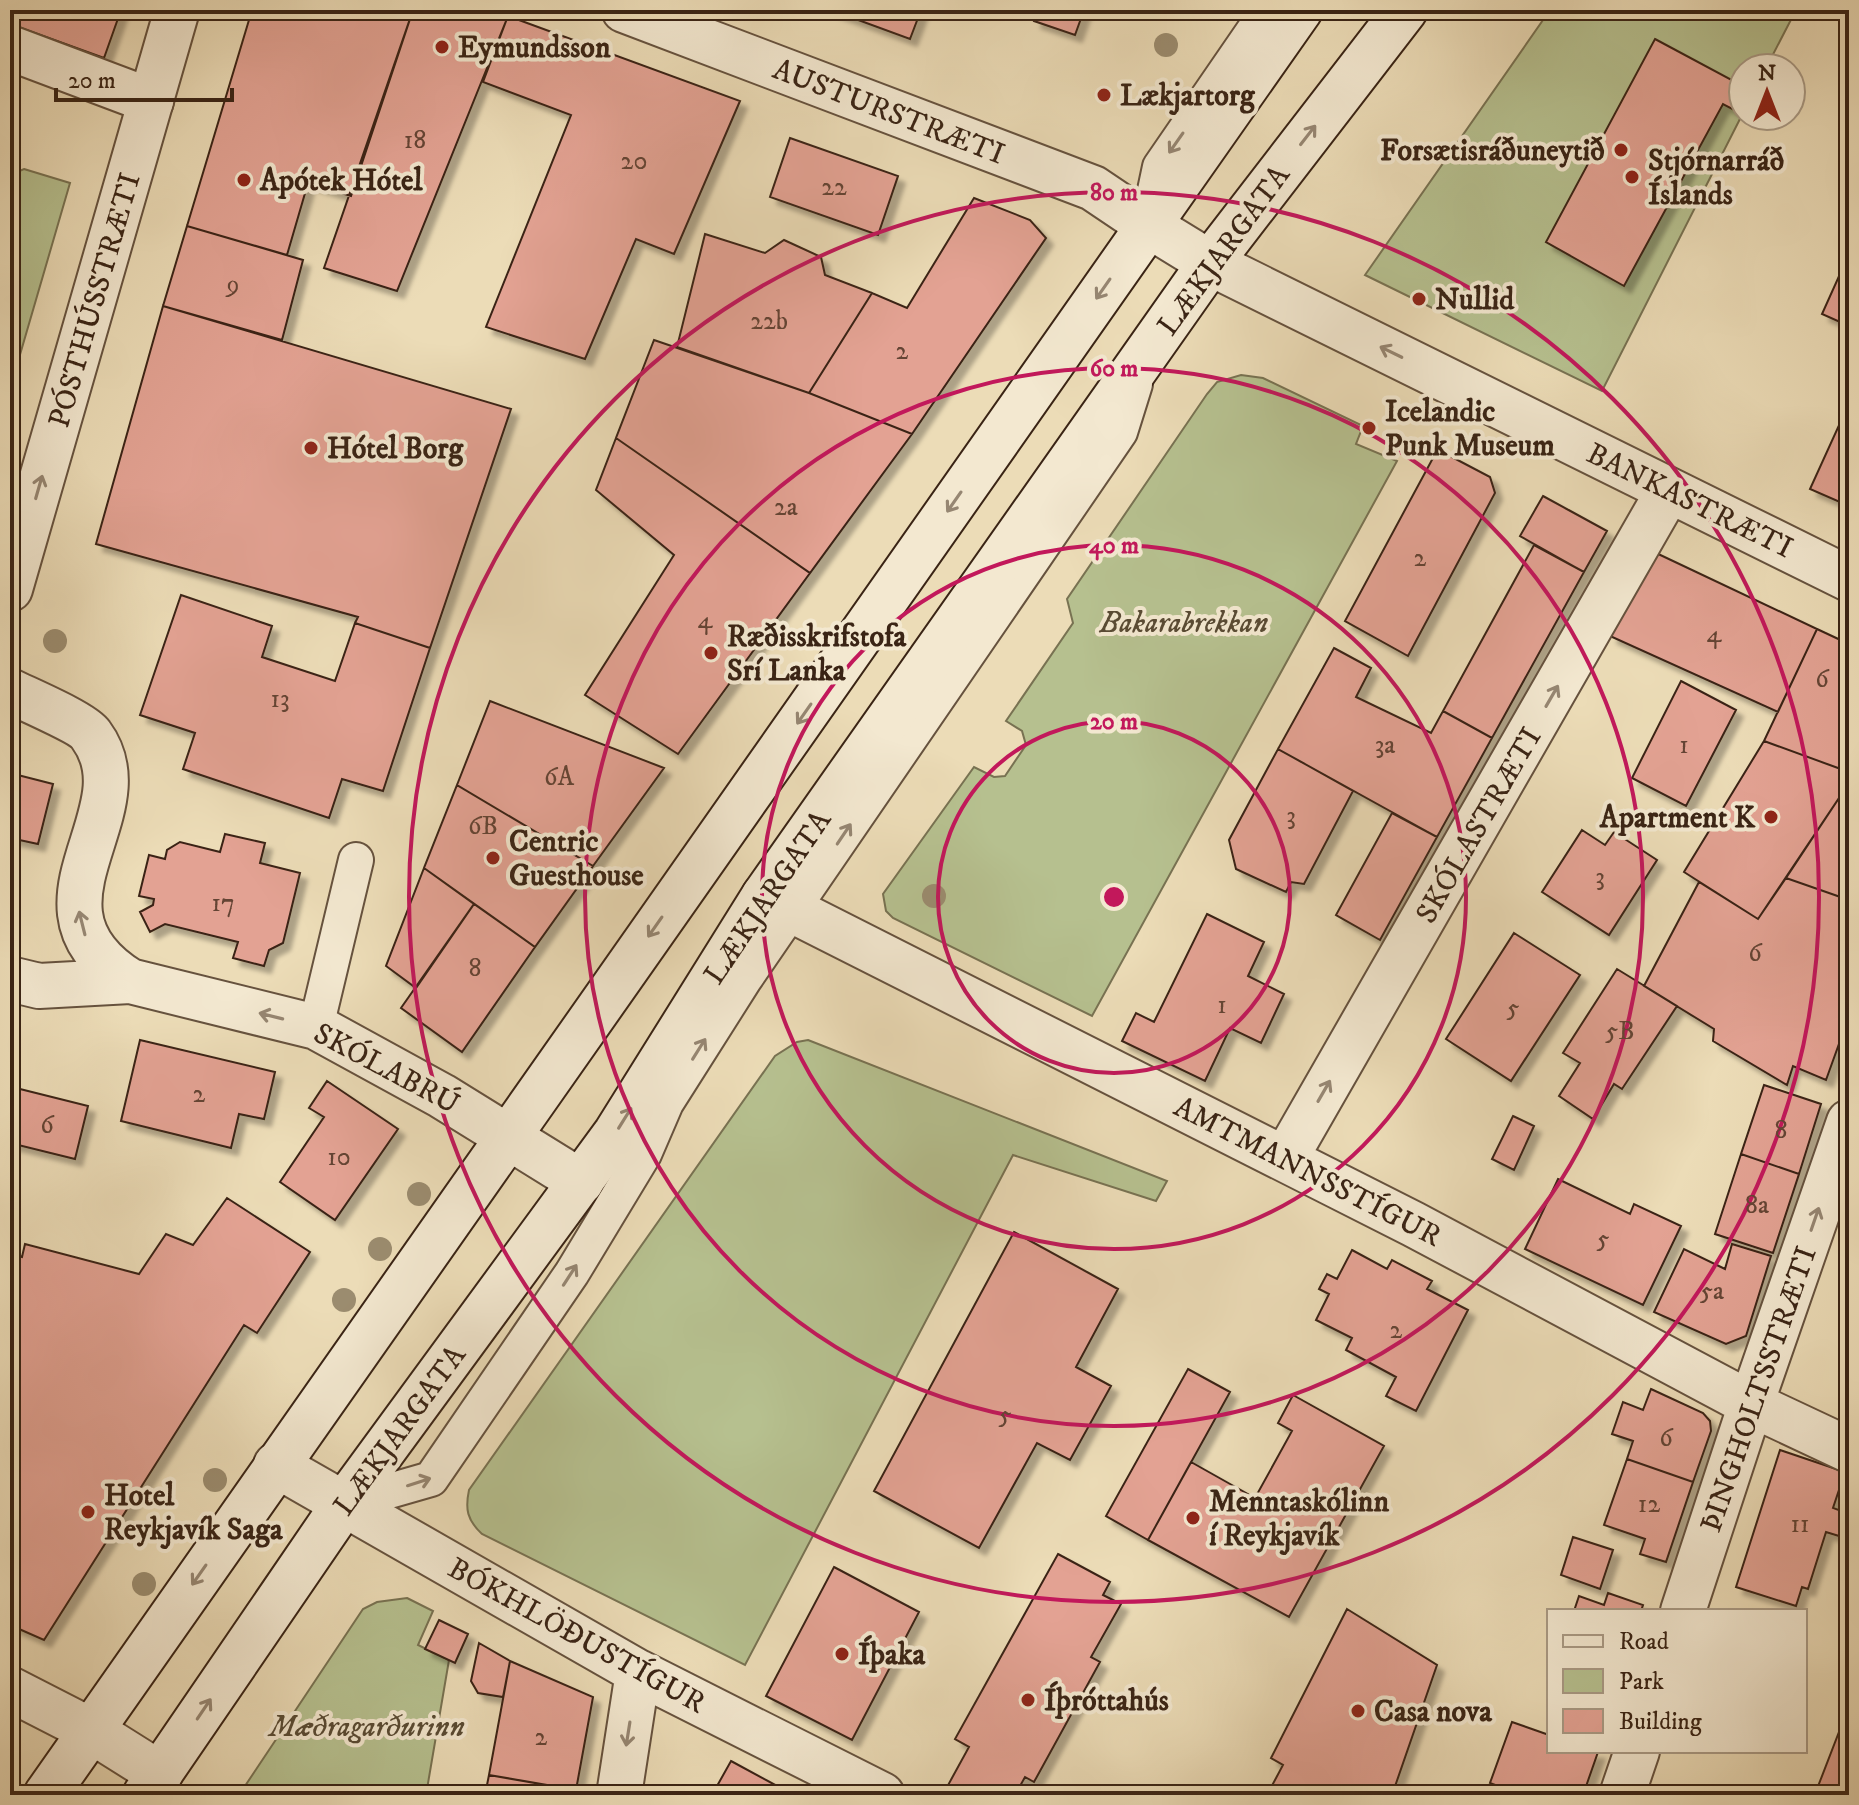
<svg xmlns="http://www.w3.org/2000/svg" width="1859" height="1805" font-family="'IM FELL DW Pica',serif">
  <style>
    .green { fill: #b6c08f; stroke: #787252; stroke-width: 2 }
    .building { fill: #e3a293; stroke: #3a2415; stroke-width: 2; filter: url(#shadow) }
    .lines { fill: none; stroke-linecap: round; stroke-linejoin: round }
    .service-casing { stroke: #66523e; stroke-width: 38 }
    .pedestrian-casing { stroke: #66523e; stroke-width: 48 }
    .minor-casing { stroke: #66523e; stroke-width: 48 }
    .secondary-casing { stroke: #3a2415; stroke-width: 48 }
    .service { stroke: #f3e8d0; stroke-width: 34 }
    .pedestrian { stroke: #f3e8d0; stroke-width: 44 }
    .minor { stroke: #f3e8d0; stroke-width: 44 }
    .secondary { stroke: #f3e8d0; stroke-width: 44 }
    .tree { fill: #9b8c6f }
    .oneway { stroke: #968672 }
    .ring { fill: none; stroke: #c2185b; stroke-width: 4 }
    .poi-dot { fill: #8f2418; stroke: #f3e8d0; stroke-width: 3 }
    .labels { text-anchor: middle; stroke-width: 8; stroke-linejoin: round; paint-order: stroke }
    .number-label { font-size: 26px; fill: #644434 }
    .poi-label { font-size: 30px; font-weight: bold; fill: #3a2415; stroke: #f3e8d0; text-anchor: start }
    .street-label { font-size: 30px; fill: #3a2415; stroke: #f3e8d0 }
    .park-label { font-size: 30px; font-style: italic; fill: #594b34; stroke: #f3e8d0 }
    .centre { fill: #c2185b; stroke: #f3e8d0; stroke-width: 4 }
    .ring-label { font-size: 24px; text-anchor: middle; font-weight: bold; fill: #c2185b; stroke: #f3e8d0; stroke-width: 8; stroke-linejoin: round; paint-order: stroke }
  </style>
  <defs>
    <filter id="shadow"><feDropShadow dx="7" dy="7" stdDeviation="2" flood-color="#0004"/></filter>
  </defs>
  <rect width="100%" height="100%" fill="#ecdcb7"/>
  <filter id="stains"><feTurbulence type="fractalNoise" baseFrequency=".0025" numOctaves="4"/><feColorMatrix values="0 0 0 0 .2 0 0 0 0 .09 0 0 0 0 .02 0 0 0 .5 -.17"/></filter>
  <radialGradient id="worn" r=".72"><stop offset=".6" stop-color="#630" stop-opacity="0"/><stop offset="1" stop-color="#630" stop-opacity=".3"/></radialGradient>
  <path class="green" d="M1550 10H1796L1766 68H1743V113L1602 391 1365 275Z
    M24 169 70 183 10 389V175Z
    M1241 375 1263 378 1363 426 1356 444 1397 461 1092 1016 893 918 886 911 883 894 974 767 994 777 1005 776 1026 745 1022 731 1006 721 1073 623 1067 599 1207 394 1217 382Z
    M808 1040 1167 1181 1156 1201 1013 1155 745 1665 482 1534C467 1520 465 1509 469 1490L775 1056 797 1042Z
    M407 1598 433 1611 418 1645 449 1660 426 1795H239L363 1609 377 1602Z"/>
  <path class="building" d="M10 10H121L104 58 10 24Z
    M252 10H413L351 196 308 183 287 255 187 226Z
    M413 10H489L508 16 397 291 324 268Z
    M831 10H921L910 39Z
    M1037 10H1084L1075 35 1034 21Z
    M508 16 740 101 674 254 636 239 585 359 486 327 571 115 483 82Z
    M1655 39 1743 86V102L1738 112 1723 104 1624 286 1546 242Z
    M790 138 898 176 878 235 770 197Z
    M974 198 1030 220 1046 238 912 434 809 393 872 293 907 308Z
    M187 226 303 260 282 340 163 306Z
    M705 234 765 253 784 240 821 257 825 275 872 293 809 393 677 347Z
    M1844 265 1849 267V326L1822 314Z
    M163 306 511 409 430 648 355 623 358 617 96 544Z
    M654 340 809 393 912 434 810 573 616 438Z
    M1849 404V427L1840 423Z
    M1840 423 1849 427V506L1810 489Z
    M616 438 810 573 678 754 585 695 674 555 596 490Z
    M1450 456 1490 477 1495 493 1408 656 1345 621 1433 458Z
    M1543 496 1607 531 1584 572 1520 536Z
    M1534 545 1584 572 1492 738 1443 711Z
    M1654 552 1817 629 1778 712 1610 636Z
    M181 595 272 626 262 657 335 681 355 623 430 648 383 791 342 779 329 818 183 769 195 733 140 715Z
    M1817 629 1849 644V772L1764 741Z
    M1334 648 1371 668 1356 697 1431 733 1443 711 1492 738 1437 837 1278 749Z
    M1681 681 1736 710 1686 806 1632 778Z
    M490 701 664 768 593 866 457 785Z
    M1764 741 1849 772V783L1758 919 1684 872Z
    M1278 749 1353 791 1304 884 1291 882 1286 892 1236 869 1229 840Z
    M10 773 53 784 38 844 10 838Z
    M1849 783V900L1786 878Z
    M457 785 593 866 535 947 424 868Z
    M1392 813 1437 837 1380 940 1336 915Z
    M1582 830 1605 845 1614 832 1657 860 1609 935 1542 892Z
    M225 834 265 843 260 863 300 873 283 943 269 950 264 966 233 958 238 942 165 924 150 932 140 912 153 905 154 899 139 896 149 855 165 859 167 850 180 842 220 852Z
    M424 868 474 904 416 988 386 966Z
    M1786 878 1849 900V1016L1826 1080 1793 1066 1787 1085 1713 1041 1714 1029 1644 986 1699 882 1758 919Z
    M474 904 535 947 462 1052 401 1008Z
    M1207 914 1264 942 1248 976 1284 994 1261 1043 1230 1028 1205 1081 1122 1041 1136 1013 1154 1022Z
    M1514 933 1580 975 1511 1081 1446 1039Z
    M1617 969 1677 1006 1622 1089 1614 1084 1593 1119 1559 1096 1580 1063 1563 1053Z
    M140 1040 275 1072 264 1119 239 1114 231 1148 121 1121Z
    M327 1081 398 1129 335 1220 280 1182 324 1117 309 1108Z
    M1764 1085 1821 1104 1799 1174 1741 1154Z
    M12 1087 88 1106 75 1159 10 1143Z
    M1513 1116 1534 1126 1514 1170 1492 1159Z
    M1741 1154 1799 1174 1773 1253 1715 1234Z
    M1558 1179 1630 1214 1634 1204 1681 1226 1643 1305 1525 1249Z
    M227 1198 310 1252 257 1333 244 1325 44 1640 10 1625V1381L18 1366 10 1364V1254L22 1257 25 1244 139 1274 166 1234 193 1245Z
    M1014 1232 1118 1289 1076 1367 1111 1386 1070 1460 1037 1443 979 1548 874 1491Z
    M1732 1244 1771 1256 1746 1336 1726 1344 1654 1312 1684 1249 1725 1269Z
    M1352 1250 1387 1269 1392 1260 1432 1281 1427 1289 1468 1310 1416 1411 1386 1396 1396 1377 1346 1350 1352 1338 1316 1320 1329 1294 1319 1289 1327 1274 1337 1279Z
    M1188 1369 1230 1392 1148 1540 1106 1516Z
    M1651 1389 1703 1413 1710 1421 1711 1431 1693 1482 1627 1459 1633 1441 1612 1434 1623 1402 1643 1410Z
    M1293 1395 1384 1446 1289 1617 1148 1540 1191 1462 1255 1498 1292 1431 1278 1423Z
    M1780 1450 1845 1472 1833 1508 1847 1513 1839 1536 1826 1532 1808 1589 1802 1587 1796 1606 1736 1587Z
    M1627 1459 1693 1482 1666 1562 1640 1554 1645 1539 1604 1525Z
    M1573 1537 1613 1550 1600 1589 1561 1575Z
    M1058 1554 1110 1582 1103 1595 1121 1604 1091 1657 1100 1662 1034 1782 1025 1777 1015 1795H961L947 1787 969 1747 955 1739Z
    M834 1567 919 1612 852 1740 766 1696Z
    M1608 1593 1643 1605 1641 1611H1574L1579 1596 1604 1605Z
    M1347 1609 1437 1665 1392 1795H1267L1283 1765 1271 1758Z
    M439 1620 468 1634 455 1663 425 1649Z
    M479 1643 510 1661 503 1697 478 1693 471 1681Z
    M510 1661 593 1697 576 1790 489 1775Z
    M1849 1706V1795H1831L1817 1789Z
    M1512 1722 1549 1735V1751L1598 1752 1583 1795H1510L1511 1791 1490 1783Z
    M731 1761 790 1793 789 1795H712Z
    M489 1775 576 1790V1795H485Z
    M1661 1788 1681 1795H1659Z"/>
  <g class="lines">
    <g class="service-casing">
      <path id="service" d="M1149 219 1160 167 1268 10
        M316 1027 356 860
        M344 1504 431 1479 572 1273 644 1154 666 1103 744 980 1120 432 1135 384"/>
    </g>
    <g class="pedestrian-casing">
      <path id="pedestrian" d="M624 10 1093 188 1148 225
        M10 48 151 101"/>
    </g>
    <g class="minor-casing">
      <path id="minor" d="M1148 225 1210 263 1849 579
        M10 589 177 10
        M10 691C26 699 83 723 91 735 149 813 10 906 130 981
        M764 896 1413 1224 1751 1404 1849 1450
        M10 979 39 986 130 981 316 1027 442 1096 581 1182
        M1285 1159 1669 490
        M276 1465 638 1672 882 1795
        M1683 1611 1751 1404 1849 1122
        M10 1689 90 1730 160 1774
        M619 1795 638 1672
        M1622 1795 1637 1751"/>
    </g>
    <g class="secondary-casing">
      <path id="secondary" d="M46 1795 1300 10
        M145 1795 344 1504 616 1133 764 896 1210 263 1405 10"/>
    </g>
    <use href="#service" class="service"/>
    <use href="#pedestrian" class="pedestrian"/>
    <use href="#minor" class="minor"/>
    <use href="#secondary" class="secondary"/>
  </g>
  <g class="tree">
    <circle cx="1166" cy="45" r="12"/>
    <circle cx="55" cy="641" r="12"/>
    <circle cx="934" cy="896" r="12"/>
    <circle cx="419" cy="1194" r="12"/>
    <circle cx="380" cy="1249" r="12"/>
    <circle cx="344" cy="1300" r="12"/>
    <circle cx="215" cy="1480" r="12"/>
    <circle cx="144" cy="1584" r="12"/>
  </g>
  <defs><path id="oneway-shaft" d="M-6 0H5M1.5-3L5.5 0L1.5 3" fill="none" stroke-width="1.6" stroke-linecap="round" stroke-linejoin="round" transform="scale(2)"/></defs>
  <g class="oneway">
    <use href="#oneway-shaft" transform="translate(1308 135) rotate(-52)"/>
    <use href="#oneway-shaft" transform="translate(1176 143) rotate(125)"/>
    <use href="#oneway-shaft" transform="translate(1103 289) rotate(125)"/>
    <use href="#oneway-shaft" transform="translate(1391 352) rotate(-154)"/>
    <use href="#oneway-shaft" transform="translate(39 487) rotate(-74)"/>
    <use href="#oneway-shaft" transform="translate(954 502) rotate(125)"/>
    <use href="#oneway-shaft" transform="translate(1552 696) rotate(-60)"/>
    <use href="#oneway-shaft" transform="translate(804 714) rotate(125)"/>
    <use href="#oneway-shaft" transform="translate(844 834) rotate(-56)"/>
    <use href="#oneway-shaft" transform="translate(82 923) rotate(-104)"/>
    <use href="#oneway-shaft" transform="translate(655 927) rotate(125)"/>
    <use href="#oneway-shaft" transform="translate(271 1016) rotate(-166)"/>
    <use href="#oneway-shaft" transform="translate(699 1049) rotate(-58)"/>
    <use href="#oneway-shaft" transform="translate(1324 1091) rotate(-60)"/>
    <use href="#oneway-shaft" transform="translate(625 1118) rotate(-58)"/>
    <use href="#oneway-shaft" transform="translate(1815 1219) rotate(-71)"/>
    <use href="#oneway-shaft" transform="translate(570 1275) rotate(-57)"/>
    <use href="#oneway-shaft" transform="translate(419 1482) rotate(-18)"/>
    <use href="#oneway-shaft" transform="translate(199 1575) rotate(125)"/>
    <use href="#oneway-shaft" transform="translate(204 1709) rotate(-56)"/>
    <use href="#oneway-shaft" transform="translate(628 1734) rotate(99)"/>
  </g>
  <g class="ring">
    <circle cx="1114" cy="897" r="176"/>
    <circle cx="1114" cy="897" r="352"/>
    <circle cx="1114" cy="897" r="529"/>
    <circle cx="1114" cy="897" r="705"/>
  </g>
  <g class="poi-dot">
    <circle cx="442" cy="47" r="8"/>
    <circle cx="1104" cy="95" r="8"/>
    <circle cx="1621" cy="150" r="8"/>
    <circle cx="1632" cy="177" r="8"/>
    <circle cx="244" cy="180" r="8"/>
    <circle cx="1419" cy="299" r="8"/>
    <circle cx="1369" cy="428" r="8"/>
    <circle cx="311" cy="448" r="8"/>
    <circle cx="711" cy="653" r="8"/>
    <circle cx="1771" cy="817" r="8"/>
    <circle cx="493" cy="858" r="8"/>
    <circle cx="88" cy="1512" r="8"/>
    <circle cx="1193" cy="1518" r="8"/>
    <circle cx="842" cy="1654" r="8"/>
    <circle cx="1028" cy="1700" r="8"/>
    <circle cx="1358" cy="1711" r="8"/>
  </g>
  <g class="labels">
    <g class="number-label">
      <text x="415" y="148">18</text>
      <text x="634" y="169">20</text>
      <text x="834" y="195">22</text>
      <text x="233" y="292">9</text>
      <text x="769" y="329">22b</text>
      <text x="902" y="359">2</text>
      <text x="786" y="515">2a</text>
      <text x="1420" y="566">2</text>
      <text x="705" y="628">4</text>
      <text x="1714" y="642">4</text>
      <text x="1822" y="687">6</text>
      <text x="280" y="707">13</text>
      <text x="1385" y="753">3a</text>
      <text x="1684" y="753">1</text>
      <text x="559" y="785">6A</text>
      <text x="1291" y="824">3</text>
      <text x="483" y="834">6B</text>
      <text x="1600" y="885">3</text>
      <text x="223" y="911">17</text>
      <text x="1755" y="961">6</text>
      <text x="475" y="976">8</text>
      <text x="1222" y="1013">1</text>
      <text x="1513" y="1016">5</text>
      <text x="1620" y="1039">5B</text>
      <text x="199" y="1102">2</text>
      <text x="47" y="1133">6</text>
      <text x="1781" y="1138">8</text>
      <text x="339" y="1165">10</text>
      <text x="1757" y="1213">8a</text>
      <text x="1603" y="1247">5</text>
      <text x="1712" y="1299">5a</text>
      <text x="1396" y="1338">2</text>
      <text x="1005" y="1423">5</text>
      <text x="1666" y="1446">6</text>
      <text x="1649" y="1512">12</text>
      <text x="1800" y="1532">11</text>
      <text x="541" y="1745">2</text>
    </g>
    <g class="poi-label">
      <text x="458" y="57">Eymundsson</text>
      <text x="1120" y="105">Lækjartorg</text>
      <text x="1605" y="160" text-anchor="end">Forsætisráðuneytið</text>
      <text x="1648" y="170">Stjórnarráð<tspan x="1648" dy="34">Íslands</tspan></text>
      <text x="260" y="190">Apótek Hótel</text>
      <text x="1435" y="309">Nullid</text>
      <text x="1385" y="421">Icelandic<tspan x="1385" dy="34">Punk Museum</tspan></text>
      <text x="327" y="458">Hótel Borg</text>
      <text x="727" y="646">Ræðisskrifstofa<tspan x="727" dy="34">Srí Lanka</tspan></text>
      <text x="1755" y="827" text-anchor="end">Apartment K</text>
      <text x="509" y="851">Centric<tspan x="509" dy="34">Guesthouse</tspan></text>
      <text x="104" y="1505">Hotel<tspan x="104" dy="34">Reykjavík Saga</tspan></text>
      <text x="1209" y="1511">Menntaskólinn<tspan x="1209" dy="34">í Reykjavík</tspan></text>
      <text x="858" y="1664">Íþaka</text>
      <text x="1044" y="1710">Íþróttahús</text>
      <text x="1374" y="1721">Casa nova</text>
    </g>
    <g class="street-label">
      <text transform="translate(889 111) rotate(21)" y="10">AUSTURSTRÆTI</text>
      <text transform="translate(1223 250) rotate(-54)" y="10">LÆKJARGATA</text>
      <text transform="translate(94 300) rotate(-74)" y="10">PÓSTHÚSSTRÆTI</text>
      <text transform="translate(1690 500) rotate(26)" y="10">BANKASTRÆTI</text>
      <text transform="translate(1478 825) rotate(-60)" y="10">SKÓLASTRÆTI</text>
      <text transform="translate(767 897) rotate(-56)" y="10">LÆKJARGATA</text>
      <text transform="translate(387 1068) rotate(28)" y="10">SKÓLABRÚ</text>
      <text transform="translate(1308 1171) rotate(27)" y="10">AMTMANNSSTÍGUR</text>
      <text transform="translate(1758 1389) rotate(-71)" y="10">ÞINGHOLTSSTRÆTI</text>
      <text transform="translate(399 1430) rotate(-54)" y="10">LÆKJARGATA</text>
      <text transform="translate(577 1635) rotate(29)" y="10">BÓKHLÖÐUSTÍGUR</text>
    </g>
    <g class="park-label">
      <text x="1184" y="632">Bakarabrekkan</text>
      <text x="367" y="1736">Mæðragarðurinn</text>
    </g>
  </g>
  <circle cx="1114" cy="897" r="12" class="centre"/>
  <g class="ring-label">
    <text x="1114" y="200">80 m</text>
    <text x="1114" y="376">60 m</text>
    <text x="1114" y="553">40 m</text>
    <text x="1114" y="729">20 m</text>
  </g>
  <rect width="1859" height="1805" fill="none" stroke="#ecdcb7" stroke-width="40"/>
  <rect x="12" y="12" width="1835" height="1781" fill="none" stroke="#3a2415" stroke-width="4"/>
  <rect x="20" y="20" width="1819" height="1765" fill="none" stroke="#3a2415" stroke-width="2"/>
  <rect x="1547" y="1609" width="260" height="144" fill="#f3e8d0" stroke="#a99a85" stroke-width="2"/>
  <rect x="1563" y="1635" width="40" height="12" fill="#f3e8d0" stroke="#a99a85" stroke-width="2"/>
  <text x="1619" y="1649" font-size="24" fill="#3a2415">Road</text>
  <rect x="1563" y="1669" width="40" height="24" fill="#b6c08f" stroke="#a99a85" stroke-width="2"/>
  <text x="1619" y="1689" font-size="24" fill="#3a2415">Park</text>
  <rect x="1563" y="1709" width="40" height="24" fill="#e3a293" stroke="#a99a85" stroke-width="2"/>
  <text x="1619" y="1729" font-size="24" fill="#3a2415">Building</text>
  <g transform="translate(1767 92)"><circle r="38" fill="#f3e8d0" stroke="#a99a85" stroke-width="2"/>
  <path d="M0-6L14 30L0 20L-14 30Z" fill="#8f2418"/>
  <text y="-12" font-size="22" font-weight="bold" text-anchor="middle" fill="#3a2415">N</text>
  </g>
  <path d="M56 88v12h176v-12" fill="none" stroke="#3a2415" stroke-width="4"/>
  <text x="68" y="88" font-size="24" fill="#3a2415" stroke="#f3e8d0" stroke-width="6" paint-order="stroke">20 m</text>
  <rect width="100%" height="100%" filter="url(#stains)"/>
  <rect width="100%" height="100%" fill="url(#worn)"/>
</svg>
